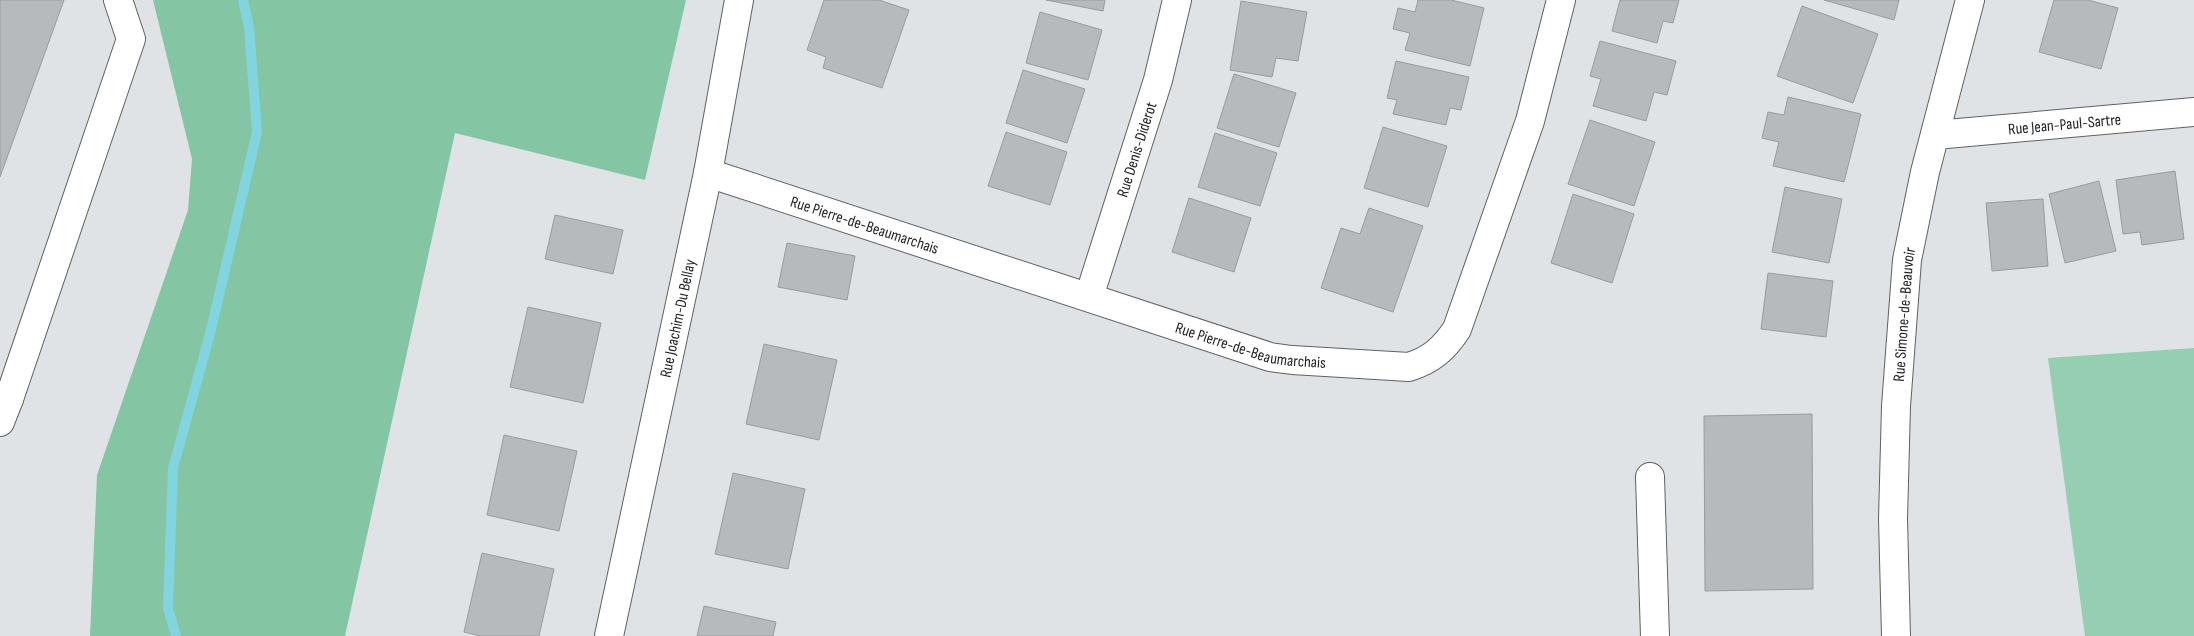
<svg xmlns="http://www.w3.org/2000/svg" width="2194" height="636" font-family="'Sofia Sans Condensed',sans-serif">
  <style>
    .green { fill: #95ceb0 }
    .forest { fill: #84c5a4 }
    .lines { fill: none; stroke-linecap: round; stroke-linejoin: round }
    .stream { stroke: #82d5de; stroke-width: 10 }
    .building { fill: #b6babd; stroke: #989b9f }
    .minor-casing { stroke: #5f6265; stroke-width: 30 }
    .minor { stroke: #fff; stroke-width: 28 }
    .labels { text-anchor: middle; stroke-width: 4; stroke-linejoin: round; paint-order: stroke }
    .street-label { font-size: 16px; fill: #222325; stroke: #dfe3e6 }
  </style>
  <rect width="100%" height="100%" fill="#dfe3e6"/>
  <path class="green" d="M2194 348V636H2085L2048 358Z"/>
  <path class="forest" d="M153 0H686L645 180 455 133 345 636H90L97 475 188 210 192 159Z"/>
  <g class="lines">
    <path class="stream" d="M176 636 168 608 173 468 210 334 257 132 249 27 243 0"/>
  </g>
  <path class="building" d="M0 0H64L0 177Z
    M824 0H879L909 10 882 88 823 68 826 57 807 50Z
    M1046 0H1105L1103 11Z
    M1418 0H1451L1484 8 1470 66 1405 50 1410 33 1393 29 1398 8 1415 12Z
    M1620 0H1679L1673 23 1663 21 1657 43 1612 31Z
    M1824 0H1899L1894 20Z
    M2054 0H2088L2118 8 2101 69 2039 52Z
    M1241 1 1307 12 1298 61 1276 58 1272 77 1230 70Z
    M1802 6 1878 34 1853 103 1777 76Z
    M1040 12 1102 30 1088 80 1026 63Z
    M1600 41 1676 61 1667 95 1654 92 1646 121 1593 106 1601 79 1590 76Z
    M1396 61 1469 77 1461 110 1450 108 1446 125 1393 114 1397 100 1387 98Z
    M1023 70 1085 89 1067 143 1006 123Z
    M1234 74 1296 93 1279 147 1217 128Z
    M1788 97 1861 114 1844 182 1773 166 1779 142 1762 138 1768 112 1784 115Z
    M1590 120 1655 142 1634 206 1568 184Z
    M1383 127 1447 146 1428 207 1364 188Z
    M1006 132 1067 152 1050 205 988 186Z
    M1215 133 1277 153 1260 206 1198 187Z
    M2175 171 2184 239 2142 245 2140 232 2123 234 2116 180Z
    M2099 181 2116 251 2065 263 2049 194Z
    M1785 187 1842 199 1829 263 1772 252Z
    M1573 194 1634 214 1612 283 1551 263Z
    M1189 198 1251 218 1234 272 1172 252Z
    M2043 199 2048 266 1992 271 1986 203Z
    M1369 208 1423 226 1393 312 1321 288 1341 228 1360 234Z
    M555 215 623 230 613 274 545 259Z
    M787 243 855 256 847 300 778 287Z
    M1768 273 1833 281 1826 337 1761 329Z
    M528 307 601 323 583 403 510 387Z
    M764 344 837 360 819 440 746 424Z
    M1812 414 1813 589 1705 591 1704 416Z
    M504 435 577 451 559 531 487 515Z
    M733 473 805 489 788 569 715 554Z
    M482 553 554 569 539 636H480L464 632Z
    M704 606 776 622 773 636H697Z"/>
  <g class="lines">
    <g class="minor-casing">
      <g id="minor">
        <path id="s1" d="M1935 135 2194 112"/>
        <path id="s2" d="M708 173 1270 357 1292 360 1409 367C1431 360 1444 349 1457 329L1530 121 1561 0"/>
        <path id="s3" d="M1089 297 1158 80 1177 0"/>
        <path d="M0 396 9 399 0 422"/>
        <path d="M9 399 131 39 118 0"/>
        <path d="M1650 477 1655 636"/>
        <path id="s4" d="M609 636 708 173 739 0"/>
        <path id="s5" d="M1896 636 1893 519 1896 406 1907 260 1925 172 1970 0"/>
      </g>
    </g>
    <use href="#minor" class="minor"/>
  </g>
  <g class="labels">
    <g class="street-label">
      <text dy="6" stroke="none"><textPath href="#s1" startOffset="130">Rue Jean-Paul-Sartre</textPath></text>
      <text dy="6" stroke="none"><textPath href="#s3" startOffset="155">Rue Denis-Diderot</textPath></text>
      <text dy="6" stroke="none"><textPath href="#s2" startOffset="165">Rue Pierre-de-Beaumarchais</textPath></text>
      <text dy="6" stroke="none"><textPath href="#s5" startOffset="322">Rue Simone-de-Beauvoir</textPath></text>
      <text dy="6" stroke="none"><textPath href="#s4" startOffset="325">Rue Joachim-Du Bellay</textPath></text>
      <text dy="6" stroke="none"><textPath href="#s2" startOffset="570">Rue Pierre-de-Beaumarchais</textPath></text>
    </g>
  </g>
</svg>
